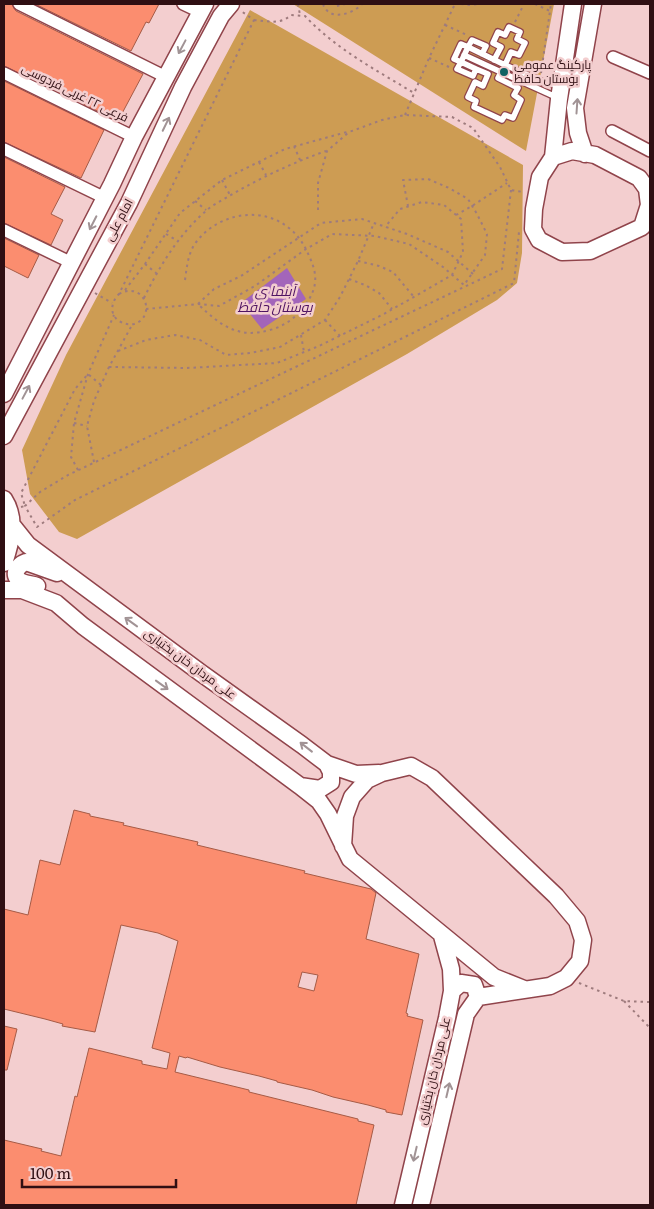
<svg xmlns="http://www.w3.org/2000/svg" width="654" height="1209" font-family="Literata,Cairo,serif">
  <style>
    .green { fill: #cd9c53 }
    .water { fill: #a365ba }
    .building { fill: #fb8d6f; stroke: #a65b46; fill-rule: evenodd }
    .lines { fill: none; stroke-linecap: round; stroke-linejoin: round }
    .lane-casing { stroke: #90444b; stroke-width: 8 }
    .street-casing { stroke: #90444b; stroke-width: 14 }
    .secondary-casing { stroke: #90444b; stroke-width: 19 }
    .path { stroke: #9e7b7d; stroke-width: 2; stroke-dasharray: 2.5 4; stroke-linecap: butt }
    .lane { stroke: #fff; stroke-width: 5.5 }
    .street { stroke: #fff; stroke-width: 11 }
    .secondary { stroke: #fff; stroke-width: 16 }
    .oneway { stroke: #a19395 }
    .poi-dot { fill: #116263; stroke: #f3cecf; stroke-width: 2 }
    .labels { text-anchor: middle; stroke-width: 5; stroke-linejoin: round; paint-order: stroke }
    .poi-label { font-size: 12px; fill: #2f0f13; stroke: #f3cecf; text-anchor: start }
    .street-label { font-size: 12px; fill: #2f0f13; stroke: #f3cecf }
    .water-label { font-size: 14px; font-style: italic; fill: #4f1362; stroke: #f3cecf }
  </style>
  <rect width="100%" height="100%" fill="#f3cecf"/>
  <path class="green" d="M293 4H554L526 151Z
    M250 10 523 165 522 253 517 283 497 300 407 354 77 539 59 532 30 494 22 450 66 355Z"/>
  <path class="water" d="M287 268 306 299 262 329 241 303Z"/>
  <path class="building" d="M4 4H12L16 11 143 74 118 121 4 66Z
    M35 4H159L149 23 146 22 131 51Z
    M4 81 104 130 81 178 4 142Z
    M4 157 65 187 51 214 63 220 51 245 4 223Z
    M4 238 39 255 28 278 4 266Z
    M74 810 90 814V816L124 823 123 825 198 842 197 845 305 871 304 873 371 889 376 893 366 939 419 954 406 1013 408 1014 407 1016 423 1020 402 1115 386 1112V1110L368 1105 333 1097 312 1090 277 1082V1081L259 1076 220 1067 187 1057 186 1058 179 1056 175 1072 249 1090V1092L358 1119V1121L374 1125 356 1205H4V1140L42 1149 41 1151 61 1156 75 1096 77 1097 89 1048 142 1061V1064L167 1069 170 1053 152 1048 178 941 158 933 121 925 95 1032 62 1026 63 1024 45 1019 4 1009V909L28 915 40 860 60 865ZM302 972 318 975 314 991 298 987Z
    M4 1026 17 1029 7 1070H4Z"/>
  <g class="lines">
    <g class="lane-casing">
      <path id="lane" d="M482 54 486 46 472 40 468 47 461 44 454 59 461 62 457 69 473 76 476 69 488 74 483 86 475 82 468 97 476 101 474 107 502 120 505 115 513 118 521 100 514 95 518 88 498 78 501 72 556 97
        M464 55 501 72
        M494 60 501 47 493 43 498 32 505 35 509 27 520 32 517 39 525 43 519 55 511 52 505 65 548 84H554L559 80
        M476 69 461 62 468 47 505 65"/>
    </g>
    <g class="street-casing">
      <path id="street" d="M19 4 166 77
        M183 4 200 12
        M613 57 650 73
        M4 73 134 137
        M612 131 650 151
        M4 149 105 198
        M4 230 72 263"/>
    </g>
    <g class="secondary-casing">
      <path id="secondary" d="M572 151 595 155 639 178 647 189 649 205 642 227 590 251 562 252 539 240 533 229 534 209 540 177 553 157Z
        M585 154 578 133 575 108 593 4
        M553 157 559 99 573 4
        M4 394 112 184 134 137 205 4
        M4 436 129 203 183 87 221 16 231 4
        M4 499C17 519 11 543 4 563
        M12 525 28 545 201 673 302 745 327 764 356 774 379 773
        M37 586C32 584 24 584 20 581 11 574 18 565 26 562L57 573
        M4 590H22L56 603 83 626 300 786 319 801 328 814 350 859 494 977 524 989
        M300 786 320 789 331 782V772L327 764
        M343 846 345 816 352 797 367 780 382 773 411 766 432 778 556 896 577 921 583 940 580 961 566 978 550 986 478 997 466 1014 421 1205
        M452 991 461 983 474 985 478 997
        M403 1205 447 1018 452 991 451 969 442 936"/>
    </g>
    <path class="path" d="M298 4 300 15
      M323 4C329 22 353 14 362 4
      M461 4 470 5 479 4
      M535 4 550 11
      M337 6 345 4
      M254 20C268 21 280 25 291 15L305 16C336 49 376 70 414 93
      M515 22 524 4
      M445 25 467 35
      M429 58 449 67
      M541 73 551 4
      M405 115 429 58 455 4
      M294 146 300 160
      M259 162 266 175
      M222 180 230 195
      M511 190 502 269 68 475 40 492 25 506 37 527 75 500 514 283 519 232
      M195 201 206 210
      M318 210V183L327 151 349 132 382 120 405 115 452 117 473 128 500 167 511 190 523 192
      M456 215 472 206 507 183
      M166 234 178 241
      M358 261 379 266 393 272 414 297
      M145 264 156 273
      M349 279 365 285 379 293 392 309
      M185 280C187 266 188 252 197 241 218 214 261 205 289 228 299 236 305 246 310 258 318 276 317 288 306 304 297 317 285 326 270 330 239 339 221 326 199 305
      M125 290 145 264 180 213 222 180 285 149 347 132
      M95 293 112 303
      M119 294C145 280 157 317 134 324 129 325 124 324 119 321 109 314 111 302 119 294L254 20 241 11
      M144 298C159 267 179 234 206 211 212 205 221 201 229 196 260 178 292 163 326 151
      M198 304 214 289 241 276 321 223 362 219 407 234 448 252 473 274
      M146 309 198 304 219 306 255 286 306 249 332 234 375 236 409 244 443 267 464 285 485 255 487 234 477 214 468 199 449 188 428 179 403 180 408 206
      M325 320 340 336
      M301 335 304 352
      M118 351 146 340 175 335 200 340 226 355 250 353 280 347 325 320 340 297 358 261 374 223
      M109 367 187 368 277 363 319 346 384 314 452 275 463 252 461 219 444 205 422 202 400 209 385 227
      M74 423 87 426
      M94 462 87 426 94 401 109 367 132 325
      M78 470 71 457 74 423 88 374 114 315
      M21 507 25 506 21 493 75 389 88 374 101 385
      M579 983 624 1001 650 1002
      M624 1001 650 1028"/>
    <use href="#lane" class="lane"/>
    <use href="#street" class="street"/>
    <use href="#secondary" class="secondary"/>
  </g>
  <defs><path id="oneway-shaft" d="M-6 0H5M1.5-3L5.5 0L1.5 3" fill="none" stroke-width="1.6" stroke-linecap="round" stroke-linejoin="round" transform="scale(1.25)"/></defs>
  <g class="oneway">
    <use href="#oneway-shaft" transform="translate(182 47) rotate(118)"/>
    <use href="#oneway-shaft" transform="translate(577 106) rotate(-86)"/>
    <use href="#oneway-shaft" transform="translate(166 124) rotate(-64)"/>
    <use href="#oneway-shaft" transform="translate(93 223) rotate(117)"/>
    <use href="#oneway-shaft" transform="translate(26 392) rotate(-62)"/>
    <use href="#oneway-shaft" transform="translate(131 622) rotate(-144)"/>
    <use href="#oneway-shaft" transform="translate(162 685) rotate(36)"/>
    <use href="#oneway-shaft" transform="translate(306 747) rotate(-142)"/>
    <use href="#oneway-shaft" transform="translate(448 1090) rotate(-77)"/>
    <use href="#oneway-shaft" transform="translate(415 1154) rotate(103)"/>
  </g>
  <circle class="poi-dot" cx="504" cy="72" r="5"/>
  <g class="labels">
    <g class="poi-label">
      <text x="514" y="69">پارکینگ عمومی<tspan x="514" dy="14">بوستان حافظ</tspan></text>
    </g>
    <g class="street-label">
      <text transform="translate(75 93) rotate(26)" y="4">فرعی ۲۲ غربی فردوسی</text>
      <text transform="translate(119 220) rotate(-62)" y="4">امام علی</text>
      <text transform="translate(190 664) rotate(36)" y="4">علی مردان خان بختیاری</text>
      <text transform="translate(434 1071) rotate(-77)" y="4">علی مردان خان بختیاری</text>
    </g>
    <g class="water-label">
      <text x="275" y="296">آبنما ی<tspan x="275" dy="16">بوستان حافظ</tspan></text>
    </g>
  </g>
  <rect width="654" height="1209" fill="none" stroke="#2f0f13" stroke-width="10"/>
  <path d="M22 1179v8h154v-8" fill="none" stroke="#2f0f13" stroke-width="2.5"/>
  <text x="30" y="1179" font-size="15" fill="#2f0f13" stroke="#f3cecf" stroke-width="4" paint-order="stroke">100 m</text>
</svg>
